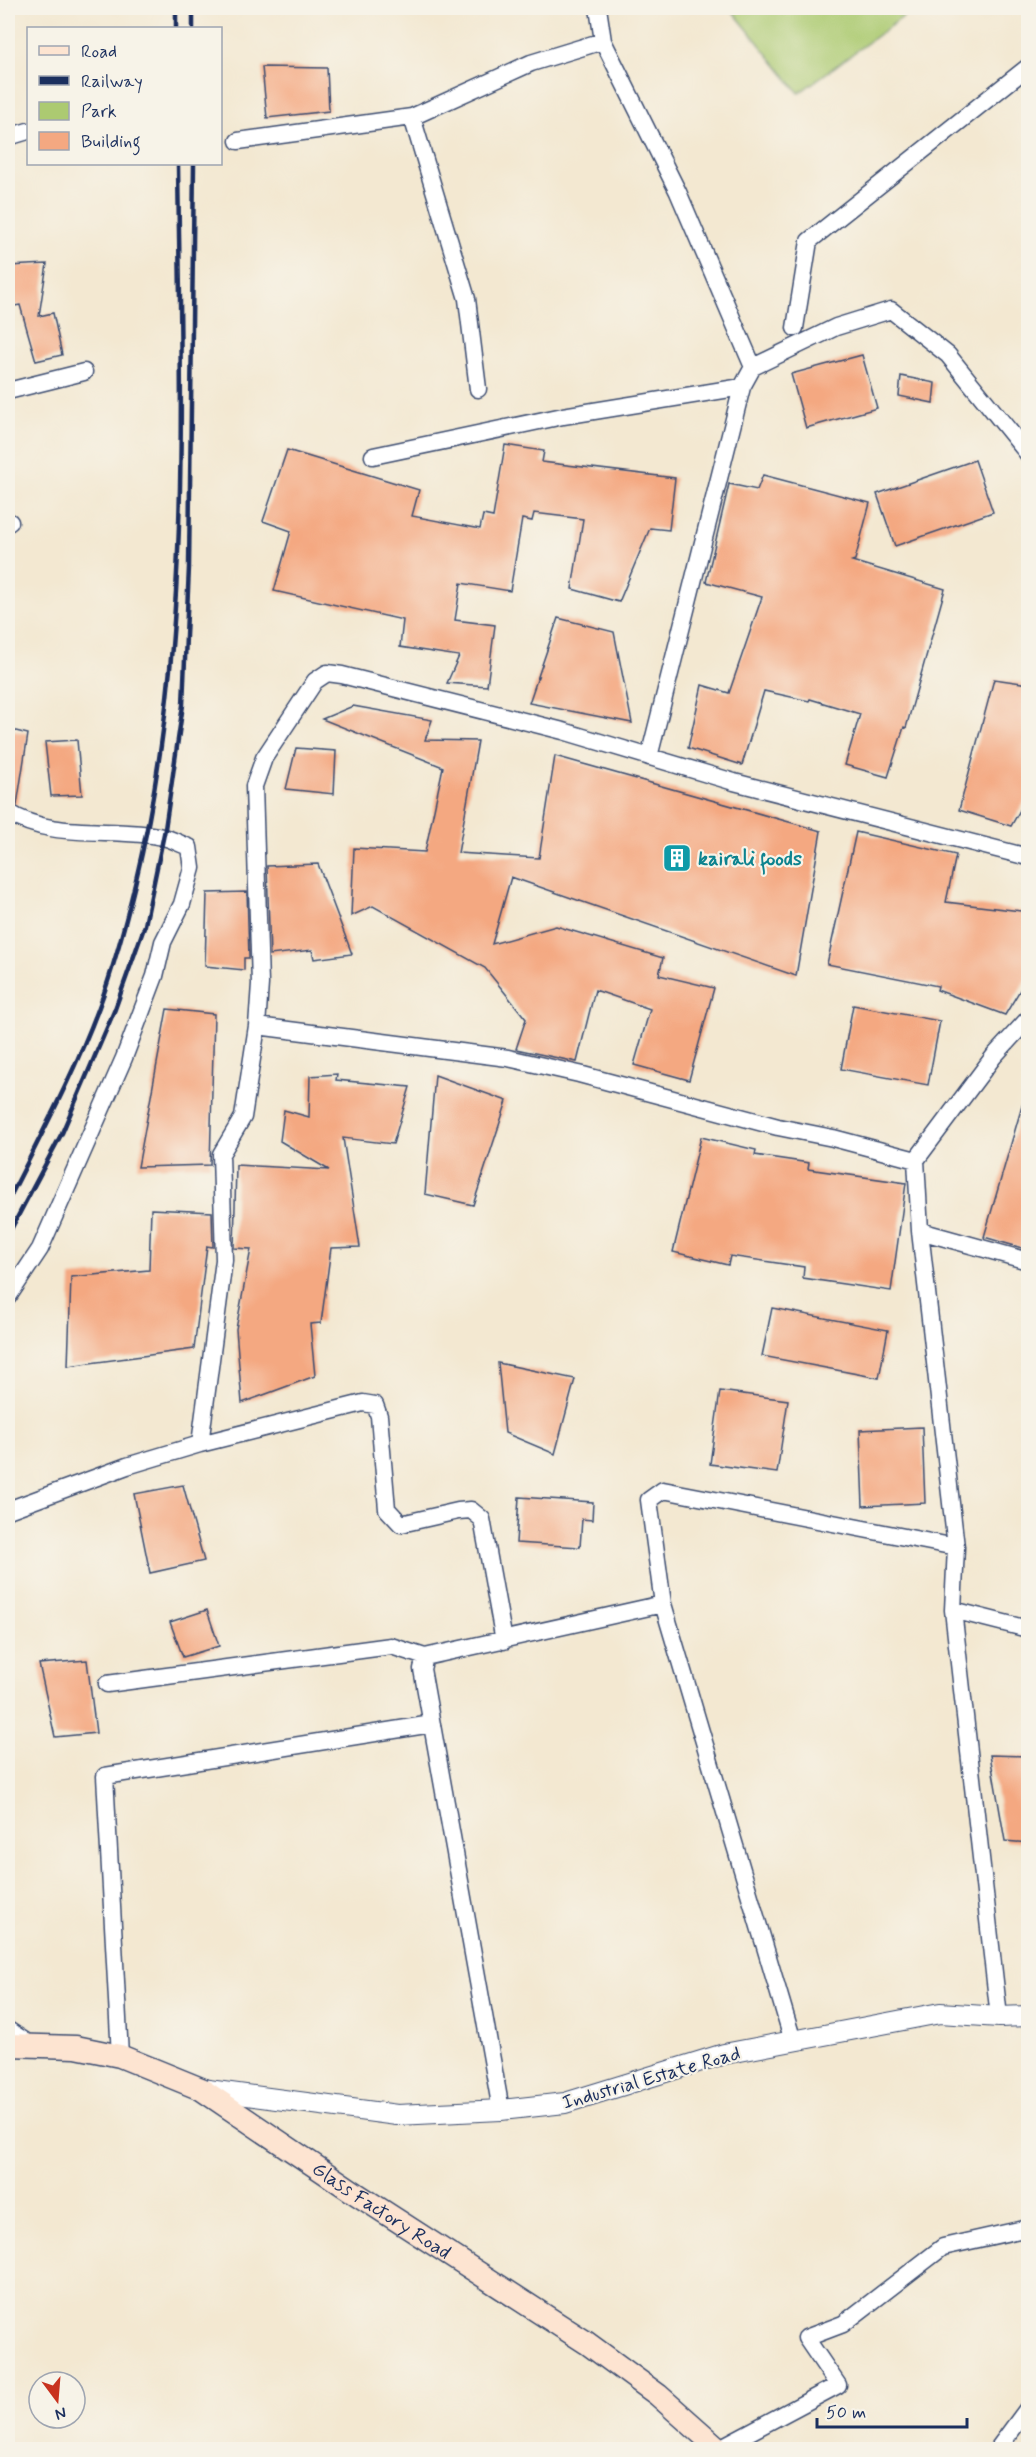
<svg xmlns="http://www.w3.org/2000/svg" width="1036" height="2457" font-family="Mynerve,sans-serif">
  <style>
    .green { fill: #acca71; stroke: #647c68; stroke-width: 1.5 }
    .building { fill: #f4a881 }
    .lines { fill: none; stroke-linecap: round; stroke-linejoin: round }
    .minor-casing { stroke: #3b4b6f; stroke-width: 19 }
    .tertiary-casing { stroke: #3b4b6f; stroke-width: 22 }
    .secondary-casing { stroke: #3b4b6f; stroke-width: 25 }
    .minor { stroke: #fff; stroke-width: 16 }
    .tertiary { stroke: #fff; stroke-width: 20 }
    .secondary { stroke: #fde4d1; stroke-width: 22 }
    .rail { stroke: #1b2f5e; stroke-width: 4.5 }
    .labels { text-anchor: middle; stroke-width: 4.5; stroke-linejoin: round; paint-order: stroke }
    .culture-label { font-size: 20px; font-weight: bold; fill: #0d838f; stroke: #f7f3e8; text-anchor: start }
    .street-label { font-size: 20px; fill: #1b2f5e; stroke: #f7f3e8 }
  </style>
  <rect width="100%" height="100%" fill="#f7f3e8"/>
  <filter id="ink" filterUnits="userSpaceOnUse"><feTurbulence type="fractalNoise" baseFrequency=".0167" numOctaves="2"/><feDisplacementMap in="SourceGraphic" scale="12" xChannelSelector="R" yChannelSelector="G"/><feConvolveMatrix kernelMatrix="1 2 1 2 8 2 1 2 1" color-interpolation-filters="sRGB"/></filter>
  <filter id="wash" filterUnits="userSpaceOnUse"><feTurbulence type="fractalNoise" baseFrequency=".008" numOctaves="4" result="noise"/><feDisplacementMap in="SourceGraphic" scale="24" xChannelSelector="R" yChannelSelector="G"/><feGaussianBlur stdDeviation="1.35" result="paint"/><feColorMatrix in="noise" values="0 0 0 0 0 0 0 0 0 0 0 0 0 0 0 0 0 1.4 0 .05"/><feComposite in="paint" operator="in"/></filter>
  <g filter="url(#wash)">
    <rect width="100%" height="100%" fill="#f3e8d1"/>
    <path class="green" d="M730 8H915L799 93Z"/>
    <g id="blocks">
      <path class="building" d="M262 67 327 68 329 111 267 118Z
        M47 264 39 316 53 313 62 355 36 361 20 305 8 307V266Z
        M862 355 877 408 806 428 791 374Z
        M901 376 935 383 933 403 899 396Z
        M505 445 544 451 542 462 675 478 669 530 650 528 619 602 572 589 583 519 534 513 532 521 522 519 510 591 461 583 455 620 495 625 487 686 447 683 459 656 400 647 403 620 274 591 291 531 263 521 287 450 419 490 412 516 480 529 483 515 493 517Z
        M975 460 993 512 895 546 877 494Z
        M763 475 870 503 855 560 852 561 945 589 906 728 904 727 888 777 845 765 860 714 810 699 809 701 764 691 742 765 688 748 702 685 729 693 762 597 706 582 729 484 757 490Z
        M558 618 614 632 632 723 529 703Z
        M994 679 1029 684V794L1011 826 959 810Z
        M353 706 432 720 425 740 478 741 458 853 539 858 555 756 821 831 796 976 511 877 492 944 556 926 663 958 659 975 714 988 689 1080 634 1065 650 1009 595 990 577 1062 516 1049 526 1019 485 968 373 906 351 916 354 848 425 852 443 767 322 719Z
        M8 729 28 734 17 805 8 802Z
        M77 740 82 795 51 796 45 742Z
        M296 748 336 751 334 794 286 789Z
        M856 832 956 855 946 902 1029 912V975L1005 1015 937 990 938 986 827 964Z
        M318 864 352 954 314 959 312 950 270 955 267 866Z
        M247 892 249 958H244V970L205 966 207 893Z
        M853 1005 940 1021 928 1085 841 1069Z
        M167 1009 214 1014 210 1165 138 1167Z
        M337 1074 336 1080 410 1087 393 1144 343 1138 360 1247 331 1248 321 1323 310 1324 315 1376 242 1403 236 1329 251 1249 234 1248 236 1165 329 1170 280 1141 284 1110 309 1117 310 1076Z
        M435 1075 507 1101 473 1205 425 1194Z
        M1024 1099 1029 1100V1250L984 1237Z
        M701 1137 756 1150 755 1155 809 1163 808 1169 906 1183 891 1291 803 1278 804 1267 730 1256 728 1265 673 1252Z
        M151 1209 212 1212 213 1247 207 1246 194 1349 68 1366 71 1277 149 1270Z
        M772 1308 888 1330 879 1378 762 1356Z
        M498 1363 575 1379 555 1454 505 1433Z
        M720 1391 788 1400 777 1473 710 1464Z
        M922 1427 925 1503 863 1506 860 1430Z
        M183 1485 204 1561 150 1573 134 1494Z
        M519 1497 593 1502 592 1520 582 1519 580 1547 516 1543Z
        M207 1610 219 1646 183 1657 170 1622Z
        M87 1660 96 1733 55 1737 39 1664Z
        M990 1755 1029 1756V1843L1005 1841Z"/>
    </g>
  </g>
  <g filter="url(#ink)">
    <use href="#blocks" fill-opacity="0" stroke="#3b4b6f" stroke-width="1.5"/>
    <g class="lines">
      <g class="minor-casing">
        <path id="minor" d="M598 8 603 41 678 192 753 367 742 387 649 757
          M412 117 467 299 478 389
          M8 137 28 131
          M238 141 412 117 531 63 603 41
          M795 328 809 241 1028 67
          M753 367 836 327 891 310 948 355 1028 454
          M8 391 84 372
          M373 456 563 416 742 387
          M8 523 10 522
          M8 812C52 841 113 826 163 837 172 839 180 844 189 847L192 868 182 904 163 942 155 976 124 1058 40 1249 8 1297
          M257 1026 508 1058 579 1074 778 1127 833 1138 916 1160
          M920 1231 1028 1261
          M200 1444 224 1260 221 1154 243 1117 257 1026 260 984 254 786 264 758 315 681 327 673 342 675 563 731 734 782 1028 857
          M8 1510 127 1466 200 1444 363 1403 375 1405 379 1416 387 1509 401 1524 458 1511 471 1510 482 1519 504 1641
          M956 1547 920 1231 916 1160 994 1056 1028 1019
          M663 1604 649 1500 663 1490 956 1547 953 1610 999 2017
          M953 1610 1028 1629
          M107 1684 391 1646 425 1657
          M8 2030 31 2045
          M120 2056 105 1776 432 1724
          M501 2110 422 1669 425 1657 663 1604 793 2041
          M716 2450 838 2385 806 2338 843 2324 943 2247 1028 2228
          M997 2450 1028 2408"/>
      </g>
      <g class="tertiary-casing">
        <path id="tertiary" d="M201 2089 397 2115 501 2110 565 2103 724 2054 940 2013 999 2017 1028 2016"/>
      </g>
      <g class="secondary-casing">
        <g id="secondary">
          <path id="s1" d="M8 2045 76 2047 120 2056 201 2089 358 2195 587 2343 658 2395 720 2450"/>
        </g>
      </g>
      <use href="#minor" class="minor"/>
      <use href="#tertiary" class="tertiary"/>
      <use href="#secondary" class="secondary"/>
      <path class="rail" d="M176 8V28
        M193 8V28
        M8 1201C40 1137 74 1074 99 1007 114 967 125 925 135 884 192 648 181 404 178 164
        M8 1235 62 1133 115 1009 145 925 165 829 183 705 189 567 194 164"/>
    </g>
  </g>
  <defs>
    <g id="building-square" transform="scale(1.5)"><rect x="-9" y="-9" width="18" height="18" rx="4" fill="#0f9aa8" stroke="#f7f3e8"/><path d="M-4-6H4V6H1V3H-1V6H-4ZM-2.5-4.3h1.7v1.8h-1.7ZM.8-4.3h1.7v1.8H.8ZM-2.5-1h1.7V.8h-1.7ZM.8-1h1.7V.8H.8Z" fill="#fff"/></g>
  </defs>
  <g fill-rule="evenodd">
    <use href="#building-square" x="677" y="858"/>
  </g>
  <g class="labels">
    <g class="culture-label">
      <text x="698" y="865">kairali foods</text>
    </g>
    <g class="street-label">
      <text transform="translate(651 2077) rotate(-16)" y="7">Industrial Estate Road</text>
      <text dy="7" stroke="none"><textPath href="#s1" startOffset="418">Glass Factory Road</textPath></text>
    </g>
  </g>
  <rect width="1036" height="2457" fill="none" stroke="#f7f3e8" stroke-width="30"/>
  <rect x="27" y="27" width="195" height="138" fill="#f7f3e8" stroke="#9fa5b1" stroke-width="1.5"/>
  <rect x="39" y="46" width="30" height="9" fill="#fde4d1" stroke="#9fa5b1" stroke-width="1.5"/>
  <text x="81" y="57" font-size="18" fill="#1b2f5e">Road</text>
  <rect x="39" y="76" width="30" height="9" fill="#1b2f5e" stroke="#9fa5b1" stroke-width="1.5"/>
  <text x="81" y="87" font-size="18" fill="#1b2f5e">Railway</text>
  <rect x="39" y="102" width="30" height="18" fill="#acca71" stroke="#9fa5b1" stroke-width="1.5"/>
  <text x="81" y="117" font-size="18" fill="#1b2f5e">Park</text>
  <rect x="39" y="132" width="30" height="18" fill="#f4a881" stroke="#9fa5b1" stroke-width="1.5"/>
  <text x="81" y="147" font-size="18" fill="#1b2f5e">Building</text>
  <g transform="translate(57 2400) rotate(164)"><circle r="28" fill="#f7f3e8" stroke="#9fa5b1" stroke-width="1.5"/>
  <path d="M0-4.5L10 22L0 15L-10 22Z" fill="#c8321e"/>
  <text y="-9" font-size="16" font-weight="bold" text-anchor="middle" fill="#1b2f5e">N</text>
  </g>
  <path d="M817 2418v9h150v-9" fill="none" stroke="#1b2f5e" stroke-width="3"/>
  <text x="826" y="2418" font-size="18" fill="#1b2f5e" stroke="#f7f3e8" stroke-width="4.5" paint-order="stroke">50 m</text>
</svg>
